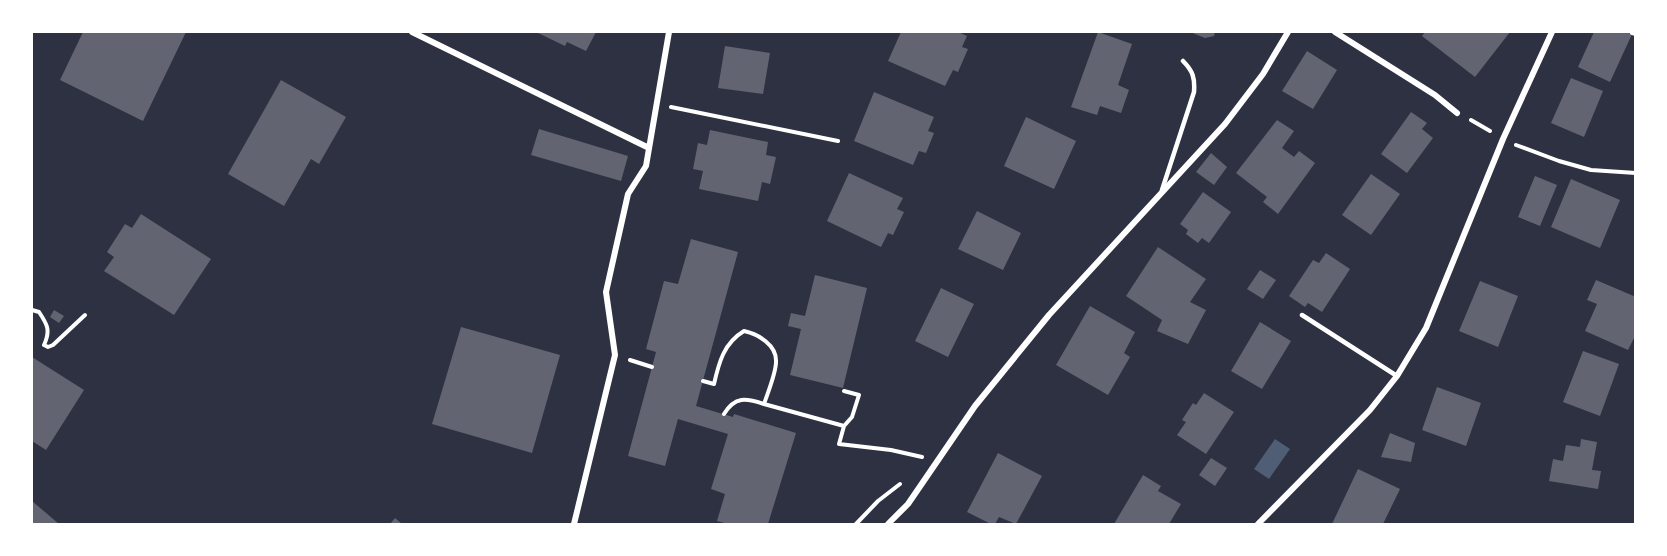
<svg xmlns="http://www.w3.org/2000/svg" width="1667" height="556" font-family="Lato,sans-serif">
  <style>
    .water { fill: #4f5d75 }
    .building { fill: #626471 }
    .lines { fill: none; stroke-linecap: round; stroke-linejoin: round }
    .path { stroke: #fff; stroke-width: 4 }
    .service { stroke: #fff; stroke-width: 4.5 }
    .minor { stroke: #fff; stroke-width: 6 }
  </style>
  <rect width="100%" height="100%" fill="#2d3142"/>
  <path class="water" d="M1275 439 1290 449 1269 479 1254 469Z"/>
  <path class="building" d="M83 32H186L143 121 60 80Z
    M536 32H596L586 51 567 42 565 46Z
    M901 32H958L967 36 962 47 968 49 958 72 953 70 945 86 888 61Z
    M1098 32 1132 44 1118 85 1129 90 1121 113 1100 106 1097 115 1071 107Z
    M1190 32H1215L1214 36 1205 38Z
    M1425 32H1510L1475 77 1422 36Z
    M1594 32H1633L1610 82 1578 67Z
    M725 46 770 53 763 94 718 88Z
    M1307 51 1337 70 1313 109 1282 91Z
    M1571 78 1603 91 1584 137 1551 123Z
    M281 80 346 117 319 164 311 159 284 206 228 174Z
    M874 92 934 117 928 131 934 133 926 153 919 151 913 165 854 141Z
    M1411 112 1427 123 1422 129 1433 138 1407 173 1381 154Z
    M1026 117 1076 141 1054 189 1004 166Z
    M1277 120 1294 131 1282 148 1294 157 1299 151 1315 163 1278 214 1263 202 1267 197 1236 173Z
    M539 129 628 156 621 181 531 155Z
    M710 130 768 142 766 155 776 157 770 184 762 182 758 201 699 189 703 171 693 169 698 143 707 145Z
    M1211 153 1227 167 1214 185 1196 172Z
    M849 173 903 198 897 209 904 212 893 235 888 233 881 247 827 221Z
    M1371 174 1400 194 1371 235 1342 215Z
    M1535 176 1557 185 1540 226 1518 217Z
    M1571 179 1620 200 1600 248 1551 227Z
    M1203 192 1231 212 1209 243 1202 238 1198 243 1186 234 1188 230 1180 224Z
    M977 211 1021 233 1003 270 958 249Z
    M141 214 211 259 174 315 104 271 114 257 107 252 125 224 132 228Z
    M691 239 738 252 696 406 733 417 734 414 796 433 768 524H728L717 521 725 494 711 489 728 434 678 419 665 466 628 456 656 352 646 349 664 281 678 284Z
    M1158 247 1206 279 1190 302 1206 310 1188 344 1157 331 1162 320 1126 296Z
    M1326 253 1350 269 1322 312 1308 303 1305 307 1289 296 1313 260 1319 263Z
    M1260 270 1276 280 1263 299 1247 289Z
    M815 275 867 288 843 388 790 375 801 329 788 326 791 313 805 316Z
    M1596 280 1636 297V334L1628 350 1585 331 1597 304 1587 300Z
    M1480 281 1518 296 1498 347 1459 331Z
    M941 288 974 304 948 357 915 341Z
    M1090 306 1135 332 1124 353 1130 357 1108 395 1056 365Z
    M54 310 64 316 59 323 50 317Z
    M1260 322 1291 341 1262 389 1231 371Z
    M461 327 560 355 532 453 432 424Z
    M1583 351 1619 364 1600 416 1563 402Z
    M32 357 84 390 46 450 32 441Z
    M1437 387 1481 403 1466 446 1422 430Z
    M1204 393 1234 412 1206 454 1177 435 1186 422 1182 420 1193 403 1196 405Z
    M1390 433 1415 443 1411 462 1381 457Z
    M1581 439 1597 442 1592 470 1601 471 1598 489 1549 481 1553 459 1563 461 1566 445 1580 447Z
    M998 453 1042 476 1016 524 999 517 995 524H991L967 512Z
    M1211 458 1227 468 1215 486 1199 475Z
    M1358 469 1400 489 1383 524H1332Z
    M1143 475 1161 486 1158 491 1181 504 1169 524H1114Z
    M32 501 59 524H32Z
    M395 518 402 524H390Z"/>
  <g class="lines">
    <path class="path" d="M1632 33 1636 34
      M671 107 838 141
      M1471 120 1490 131
      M1516 145 1559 161 1591 170 1636 173
      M32 310 39 312C47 324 51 330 44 345L48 347 53 345 85 315
      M630 360 652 367
      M703 381 714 384C719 362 724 343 744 331 758 334 777 345 776 362 776 373 768 392 764 404L844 426 839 444 891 450 922 457
      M724 414C735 396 746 398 764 404
      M844 426 852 417 859 395 844 391
      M856 524 878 501 900 484"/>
    <path class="service" d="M1162 190 1194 92C1195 78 1193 71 1183 61
      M1302 315 1397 376"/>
    <path class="minor" d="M412 32 649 148
      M1335 32 1435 95 1457 113
      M574 524 615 355 606 292 628 194 646 166 669 32
      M888 524 908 504 975 406 1049 315 1225 124 1263 74 1288 32
      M1258 524 1370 410 1397 376 1426 328 1503 139 1552 32"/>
  </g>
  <rect width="1667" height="556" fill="none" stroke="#ffffff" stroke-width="66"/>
</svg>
